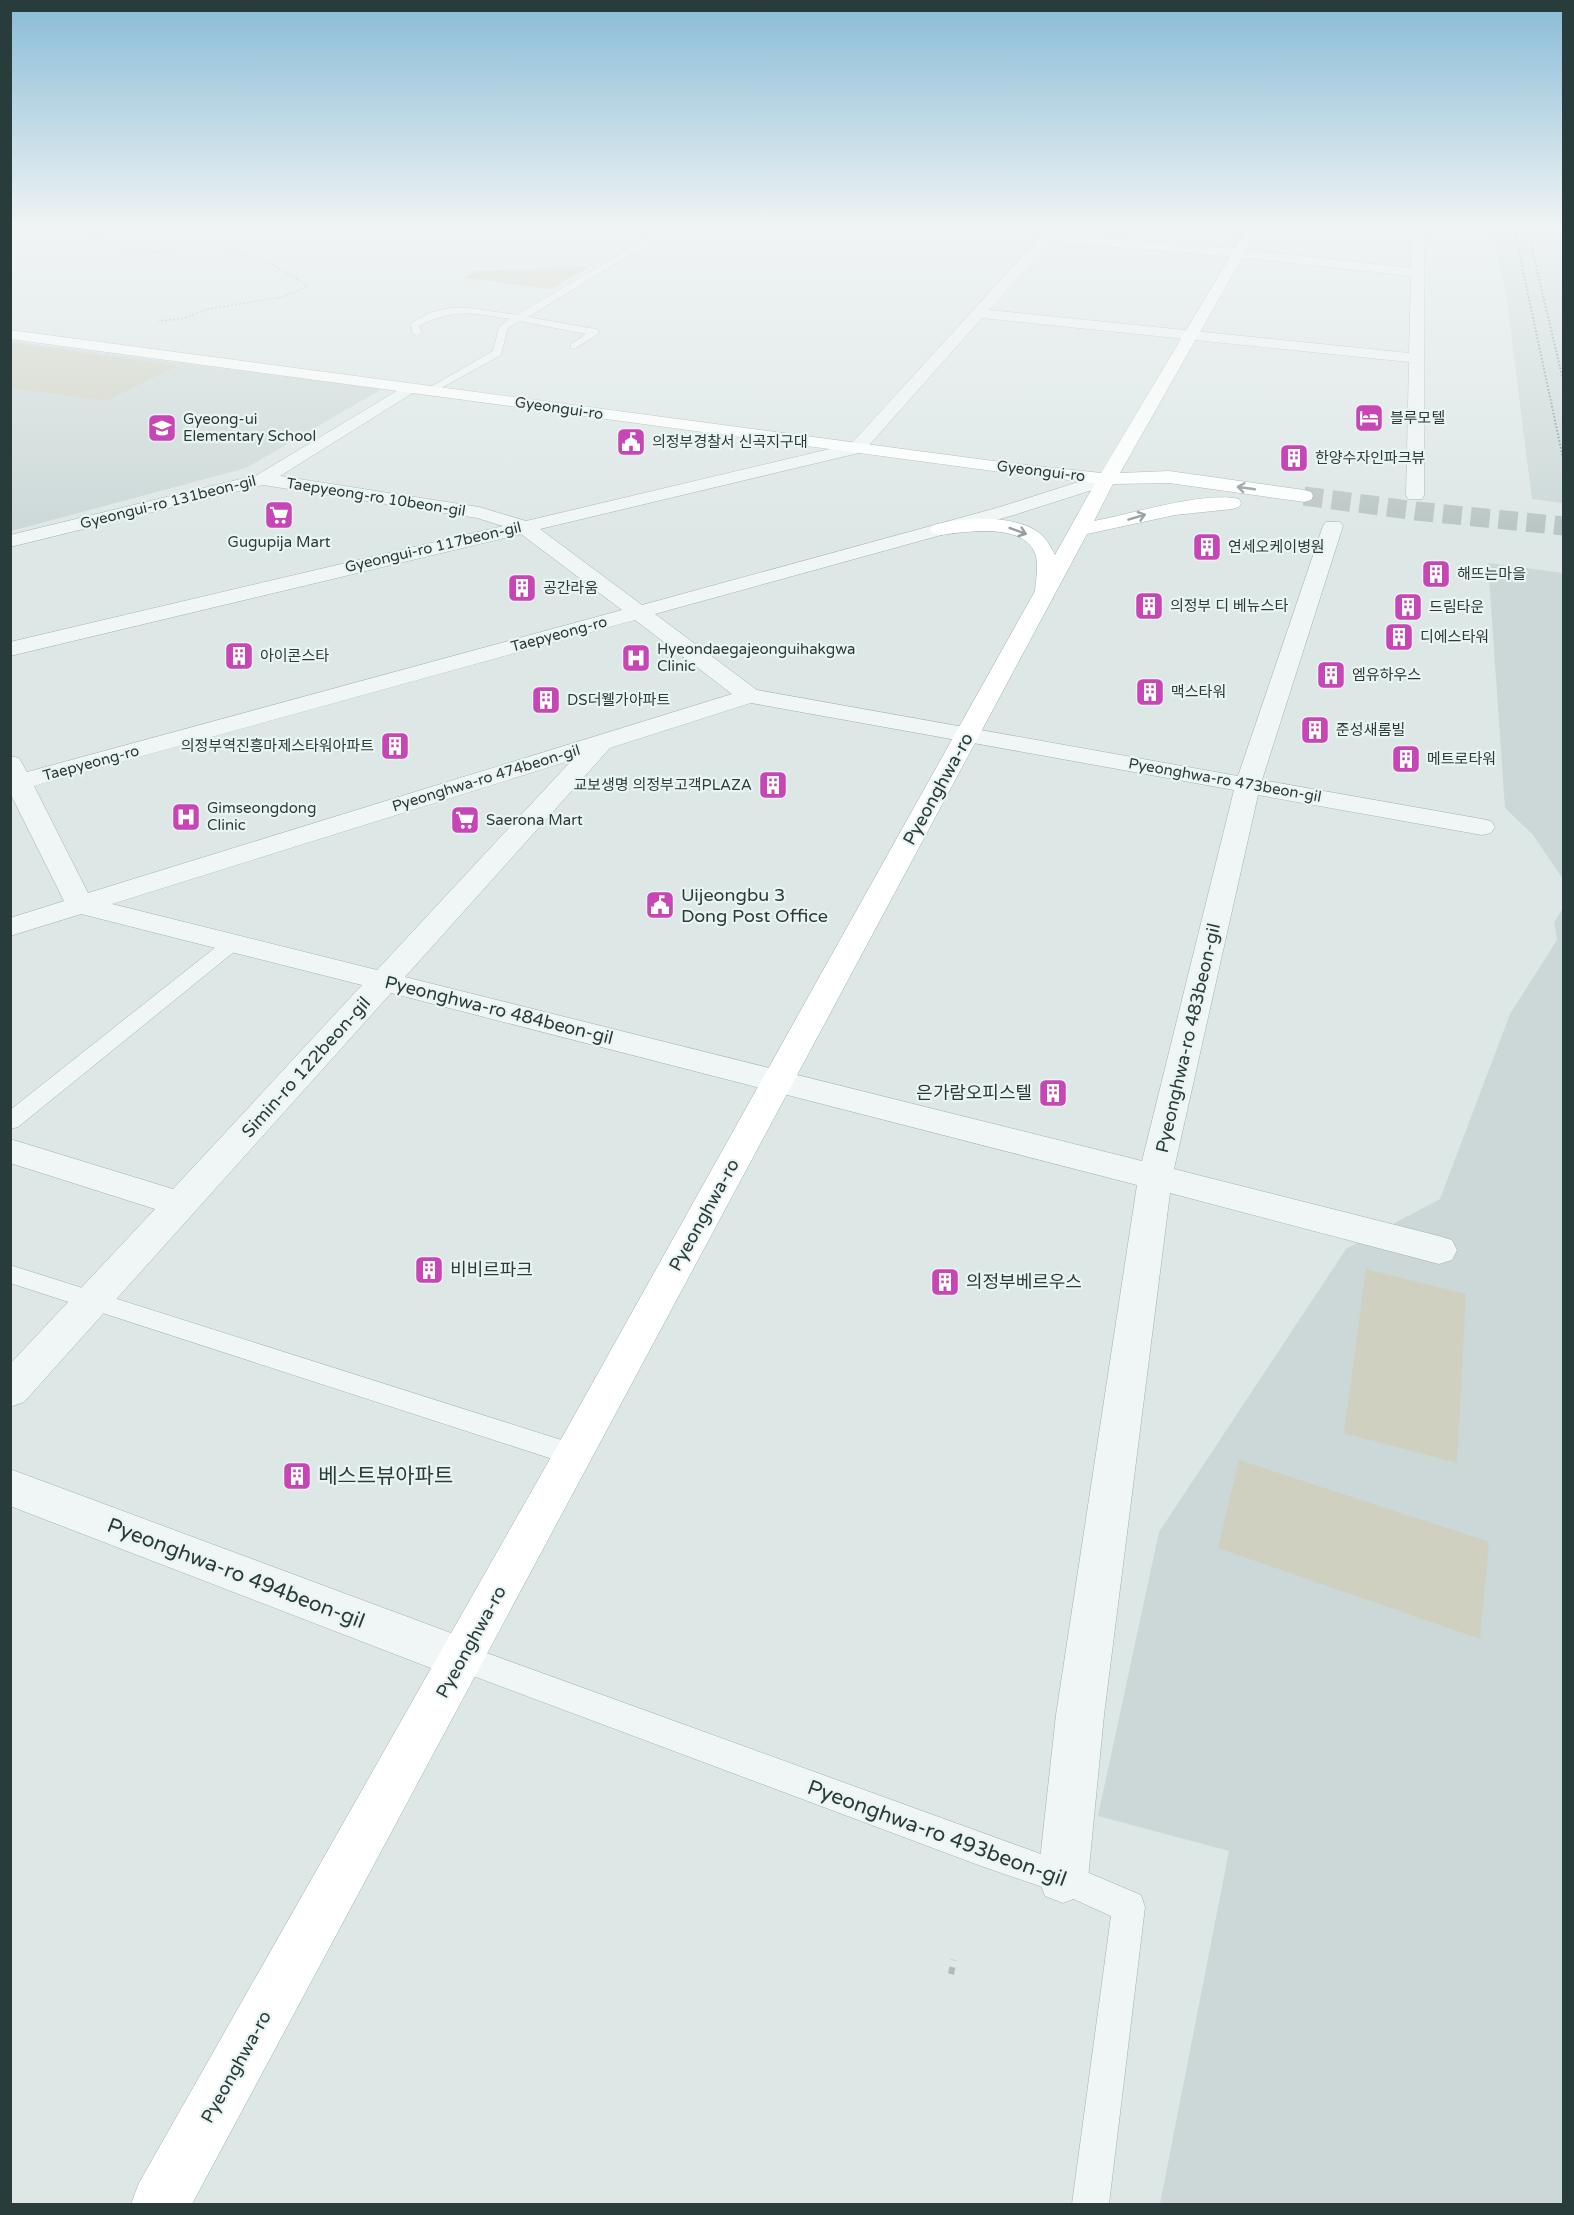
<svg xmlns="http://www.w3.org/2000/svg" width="1574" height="2215" font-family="'Varela Round','Noto Sans KR',sans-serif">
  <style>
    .built { fill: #cbd8d7 }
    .green { fill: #cfd0bf }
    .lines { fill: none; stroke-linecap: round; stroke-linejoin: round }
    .secondary-tunnel { stroke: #b9c5c4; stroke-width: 19; stroke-dasharray: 19 9; stroke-linecap: butt }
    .lane-casing { stroke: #a3b0af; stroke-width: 1 }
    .street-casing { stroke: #a3b0af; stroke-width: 1 }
    .secondary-casing { stroke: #a3b0af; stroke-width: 1 }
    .path-far1 { stroke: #b0bab9; stroke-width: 1.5; stroke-dasharray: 2 2; stroke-linecap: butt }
    .path { stroke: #b0bab9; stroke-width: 6; stroke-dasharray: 7 7; stroke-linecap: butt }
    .lane { fill: #f0f5f5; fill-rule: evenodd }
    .street { fill: #f0f5f5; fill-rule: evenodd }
    .secondary { fill: #fff; fill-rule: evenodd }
    .rail { stroke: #778f8d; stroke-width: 2; stroke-dasharray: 1.5 2; stroke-linecap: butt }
    .oneway { stroke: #939e9d }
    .labels { text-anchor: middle; stroke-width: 4.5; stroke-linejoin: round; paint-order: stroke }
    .far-street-label { font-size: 15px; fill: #273c3b; stroke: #ecf4f3 }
    .far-poi-label { font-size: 15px; fill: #273c3b; stroke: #ecf4f3; text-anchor: start }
    .street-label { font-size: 18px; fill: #273c3b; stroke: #ecf4f3 }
    .poi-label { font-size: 18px; fill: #273c3b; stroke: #ecf4f3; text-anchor: start }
    .near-poi-label { font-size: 21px; fill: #273c3b; stroke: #ecf4f3; text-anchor: start }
    .near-street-label { font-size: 21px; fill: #273c3b; stroke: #ecf4f3 }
  </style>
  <rect width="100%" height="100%" fill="#dde7e6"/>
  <path class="built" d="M1491 228 1563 230V503L1532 499 1506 295Z
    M11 341 382 389 246 468 11 531Z
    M1488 563 1563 573V879L1533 835 1505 808Z
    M1563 908V2204H1160L1229 1851 1098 1816 1159 1532 1346 1249 1440 1199 1510 1014 1557 940 1554 922Z"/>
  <path class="green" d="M589 267 551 289 465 278 474 271Z
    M11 343 177 366 106 401 11 388Z
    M1366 1269 1466 1294 1457 1463 1344 1433Z
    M1239 1460 1489 1542 1480 1639 1218 1548Z"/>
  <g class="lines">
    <path class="secondary-tunnel" d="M1304 496 1416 511 1564 526"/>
    <g class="lane-casing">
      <path id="lane" d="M664 228H674L528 317 595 329 598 330V334L574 349 571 348V344L586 334 520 321 508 328 501 355 434 392 425 390 493 351 499 327 510 319C473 313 454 308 419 326L422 333 417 336 412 333 411 323 432 312 450 308H469L517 315Z
        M233 937 240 939 242 943 240 947 18 1127 10 1129V1110L226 939Z
        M10 1265 574 1444 583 1447 587 1455 583 1463 574 1466 10 1283Z
        M462 1644 1063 1862 1141 1895 1145 1907 1109 2204H1072L1111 1916 1060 1893 981 1866 452 1668 447 1658 452 1648Z"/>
    </g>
    <g class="street-casing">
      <path id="street" d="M1048 228H1061L1056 235 1238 249 1411 268 1412 228H1424V495L1422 499H1408L1406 495 1409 362 982 318 863 452 540 529 642 605 1000 507 1100 475H1114L1116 479 1114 483 1014 515 655 614 757 690 1238 776 1323 526 1326 522H1340L1343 526 1262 780 1482 819 1491 821 1495 827 1491 833 1482 835 1258 795 1174 1169 1439 1236 1452 1240 1457 1250 1452 1260 1439 1264 1170 1193 1104 1715 1088 1878 1081 1896 1063 1903 1045 1896 1038 1878 1056 1715 1137 1185 391 993 24 1402 10 1407V1364L155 1209 10 1163V1139L173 1189 362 985 81 914 10 936V918L64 901 10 793V756L19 758 27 772 622 610 521 534 10 656V642L503 526 477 518 263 485 10 547V535L257 475 410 383 418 388 416 391 280 476 479 507 526 521 851 444ZM1049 242 1238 257 1411 276 1409 353 989 310ZM635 620 732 694 88 893 34 786ZM751 703 1234 790 1142 1161 405 977 610 748ZM572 760 377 970 112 904Z
        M10 1469 478 1643 485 1658 478 1673 462 1680 10 1506Z"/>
    </g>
    <g class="secondary-casing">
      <path id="secondary" d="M1247 228H1259L1120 473 1169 471 1304 490 1311 492 1313 496 1311 500 1304 502 1169 483 1113 484 1094 521C1131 514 1205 491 1239 499L1241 503 1239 507 1232 509 1175 515 1087 534 192 2204H131L139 2183 559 1443 1035 591C1036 579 1039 564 1035 553 1022 522 966 532 940 535L933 533 930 529 933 525C963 518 1008 514 1035 530 1045 536 1050 545 1055 555L1095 483 1001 472 10 339V330L1001 462 1101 473Z"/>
    </g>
    <path class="path-far1" d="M75 228 96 232V242L130 253 228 249 267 261 308 286 282 297 208 309 181 319 158 321"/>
    <path class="path" d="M951 1974 954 1960"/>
    <use href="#lane" class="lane"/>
    <use href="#street" class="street"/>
    <use href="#secondary" class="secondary"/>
    <path class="rail" d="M1514 228 1564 463
      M1527 228 1564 384"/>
  </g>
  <defs><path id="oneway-shaft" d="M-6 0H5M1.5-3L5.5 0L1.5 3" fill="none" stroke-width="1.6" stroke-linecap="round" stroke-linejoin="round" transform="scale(1.5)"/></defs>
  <g class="oneway">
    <use href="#oneway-shaft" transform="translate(1246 488) rotate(-172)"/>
    <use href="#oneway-shaft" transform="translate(1137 517) rotate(-17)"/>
    <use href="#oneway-shaft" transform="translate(1018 531) rotate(20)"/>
  </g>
  <linearGradient id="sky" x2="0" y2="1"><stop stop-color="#88bbd7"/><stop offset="0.42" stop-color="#f0f4f4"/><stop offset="1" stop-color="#f0f4f4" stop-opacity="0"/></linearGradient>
  <rect width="1574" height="538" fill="url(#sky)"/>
  <defs>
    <g id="hotel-square" transform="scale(1.5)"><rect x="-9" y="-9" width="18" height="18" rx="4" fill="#c845b6" stroke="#ecf4f3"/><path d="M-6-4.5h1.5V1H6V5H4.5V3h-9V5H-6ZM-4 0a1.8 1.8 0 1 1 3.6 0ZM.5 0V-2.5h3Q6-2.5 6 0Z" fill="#fff"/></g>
    <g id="school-square" transform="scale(1.5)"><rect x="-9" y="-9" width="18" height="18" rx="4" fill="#c845b6" stroke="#ecf4f3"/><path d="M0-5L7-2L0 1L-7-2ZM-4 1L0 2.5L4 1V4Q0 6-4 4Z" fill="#fff"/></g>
    <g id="civic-square" transform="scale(1.5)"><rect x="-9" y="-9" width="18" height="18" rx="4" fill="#c845b6" stroke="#ecf4f3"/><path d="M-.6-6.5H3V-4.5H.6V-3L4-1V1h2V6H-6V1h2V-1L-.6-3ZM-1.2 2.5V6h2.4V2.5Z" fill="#fff"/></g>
    <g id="building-square" transform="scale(1.5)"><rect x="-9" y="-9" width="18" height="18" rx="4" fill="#c845b6" stroke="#ecf4f3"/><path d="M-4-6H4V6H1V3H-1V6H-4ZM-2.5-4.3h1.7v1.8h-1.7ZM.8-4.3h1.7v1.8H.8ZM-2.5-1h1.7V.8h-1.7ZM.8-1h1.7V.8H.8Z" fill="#fff"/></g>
    <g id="supermarket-square" transform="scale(1.5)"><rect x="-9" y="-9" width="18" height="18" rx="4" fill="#c845b6" stroke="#ecf4f3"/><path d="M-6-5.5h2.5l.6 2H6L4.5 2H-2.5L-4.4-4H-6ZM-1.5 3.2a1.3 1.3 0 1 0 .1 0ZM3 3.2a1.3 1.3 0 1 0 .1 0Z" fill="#fff"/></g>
    <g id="hospital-square" transform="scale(1.5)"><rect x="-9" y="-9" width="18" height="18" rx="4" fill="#c845b6" stroke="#ecf4f3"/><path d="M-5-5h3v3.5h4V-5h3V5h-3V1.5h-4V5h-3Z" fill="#fff"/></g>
  </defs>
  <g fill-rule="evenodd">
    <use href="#hotel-square" x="1369" y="418"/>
    <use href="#school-square" x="162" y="428"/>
    <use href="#civic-square" x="631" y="442"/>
    <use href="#building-square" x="1294" y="458"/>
    <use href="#supermarket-square" x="279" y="515"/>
    <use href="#building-square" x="1207" y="547"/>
    <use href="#building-square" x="1436" y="574"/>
    <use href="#building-square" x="522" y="588"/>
    <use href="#building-square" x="1149" y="606"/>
    <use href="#building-square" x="1408" y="607"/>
    <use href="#building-square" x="1399" y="637"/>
    <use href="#building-square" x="239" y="656"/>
    <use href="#hospital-square" x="636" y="658"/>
    <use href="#building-square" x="1331" y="675"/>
    <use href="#building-square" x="1150" y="692"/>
    <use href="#building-square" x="546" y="700"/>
    <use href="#building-square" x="1315" y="730"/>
    <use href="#building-square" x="395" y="746"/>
    <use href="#building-square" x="1406" y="759"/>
    <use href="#building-square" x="773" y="785"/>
    <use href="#hospital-square" x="186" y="817"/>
    <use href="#supermarket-square" x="465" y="820"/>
    <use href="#civic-square" x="660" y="905"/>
    <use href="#building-square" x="1053" y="1093"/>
    <use href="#building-square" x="429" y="1270"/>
    <use href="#building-square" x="945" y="1282"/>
    <use href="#building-square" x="297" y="1476"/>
  </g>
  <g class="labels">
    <g class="far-street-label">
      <text transform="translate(559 408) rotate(8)" y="5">Gyeongui-ro</text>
      <text transform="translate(1041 471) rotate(7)" y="5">Gyeongui-ro</text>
      <text transform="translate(376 497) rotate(9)" y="5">Taepyeong-ro 10beon-gil</text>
      <text transform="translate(168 502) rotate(-14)" y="5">Gyeongui-ro 131beon-gil</text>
      <text transform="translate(433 547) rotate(-13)" y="5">Gyeongui-ro 117beon-gil</text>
      <text transform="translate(559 634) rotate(-15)" y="5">Taepyeong-ro</text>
      <text transform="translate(91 763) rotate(-15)" y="5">Taepyeong-ro</text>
      <text transform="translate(486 778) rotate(-17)" y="5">Pyeonghwa-ro 474beon-gil</text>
      <text transform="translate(1225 780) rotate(10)" y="5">Pyeonghwa-ro 473beon-gil</text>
    </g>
    <g class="far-poi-label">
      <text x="1390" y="423">블루모텔</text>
      <text x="183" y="424">Gyeong-ui<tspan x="183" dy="17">Elementary School</tspan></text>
      <text x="652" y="447">의정부경찰서 신곡지구대</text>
      <text x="1315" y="463">한양수자인파크뷰</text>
      <text x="279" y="547" text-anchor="middle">Gugupija Mart</text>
      <text x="1228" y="552">연세오케이병원</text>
      <text x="1457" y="579">해뜨는마을</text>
      <text x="543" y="593">공간라움</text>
      <text x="1170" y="611">의정부 디 베뉴스타</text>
      <text x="1429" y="612">드림타운</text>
      <text x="1420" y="642">디에스타워</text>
      <text x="657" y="654">Hyeondaegajeonguihakgwa<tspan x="657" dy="17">Clinic</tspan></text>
      <text x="260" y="661">아이콘스타</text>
      <text x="1352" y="680">엠유하우스</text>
      <text x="1171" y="697">맥스타워</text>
      <text x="567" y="705">DS더웰가아파트</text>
      <text x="1336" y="735">준성새롬빌</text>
      <text x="374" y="751" text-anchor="end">의정부역진흥마제스타워아파트</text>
      <text x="1427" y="764">메트로타워</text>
      <text x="752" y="790" text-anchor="end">교보생명 의정부고객PLAZA</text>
      <text x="207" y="813">Gimseongdong<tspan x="207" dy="17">Clinic</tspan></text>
      <text x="486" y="825">Saerona Mart</text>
    </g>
    <g class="street-label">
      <text transform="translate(938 789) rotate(-61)" y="6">Pyeonghwa-ro</text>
      <text transform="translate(499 1010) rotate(14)" y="6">Pyeonghwa-ro 484beon-gil</text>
      <text transform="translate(1188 1038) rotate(-77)" y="6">Pyeonghwa-ro 483beon-gil</text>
      <text transform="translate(306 1067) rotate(-48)" y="6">Simin-ro 122beon-gil</text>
      <text transform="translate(704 1215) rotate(-61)" y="6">Pyeonghwa-ro</text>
      <text transform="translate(471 1642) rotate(-61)" y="6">Pyeonghwa-ro</text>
      <text transform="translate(236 2067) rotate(-61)" y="6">Pyeonghwa-ro</text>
    </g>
    <g class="poi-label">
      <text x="681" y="901">Uijeongbu 3<tspan x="681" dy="21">Dong Post Office</tspan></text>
      <text x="1032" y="1099" text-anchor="end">은가람오피스텔</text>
      <text x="450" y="1276">비비르파크</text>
      <text x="966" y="1288">의정부베르우스</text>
    </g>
    <g class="near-poi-label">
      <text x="318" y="1483">베스트뷰아파트</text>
    </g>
    <g class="near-street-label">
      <text transform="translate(236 1573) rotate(21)" y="7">Pyeonghwa-ro 494beon-gil</text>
      <text transform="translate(937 1833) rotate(20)" y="7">Pyeonghwa-ro 493beon-gil</text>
    </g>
  </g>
  <rect width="1574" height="2215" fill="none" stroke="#273c3b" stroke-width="24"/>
</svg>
